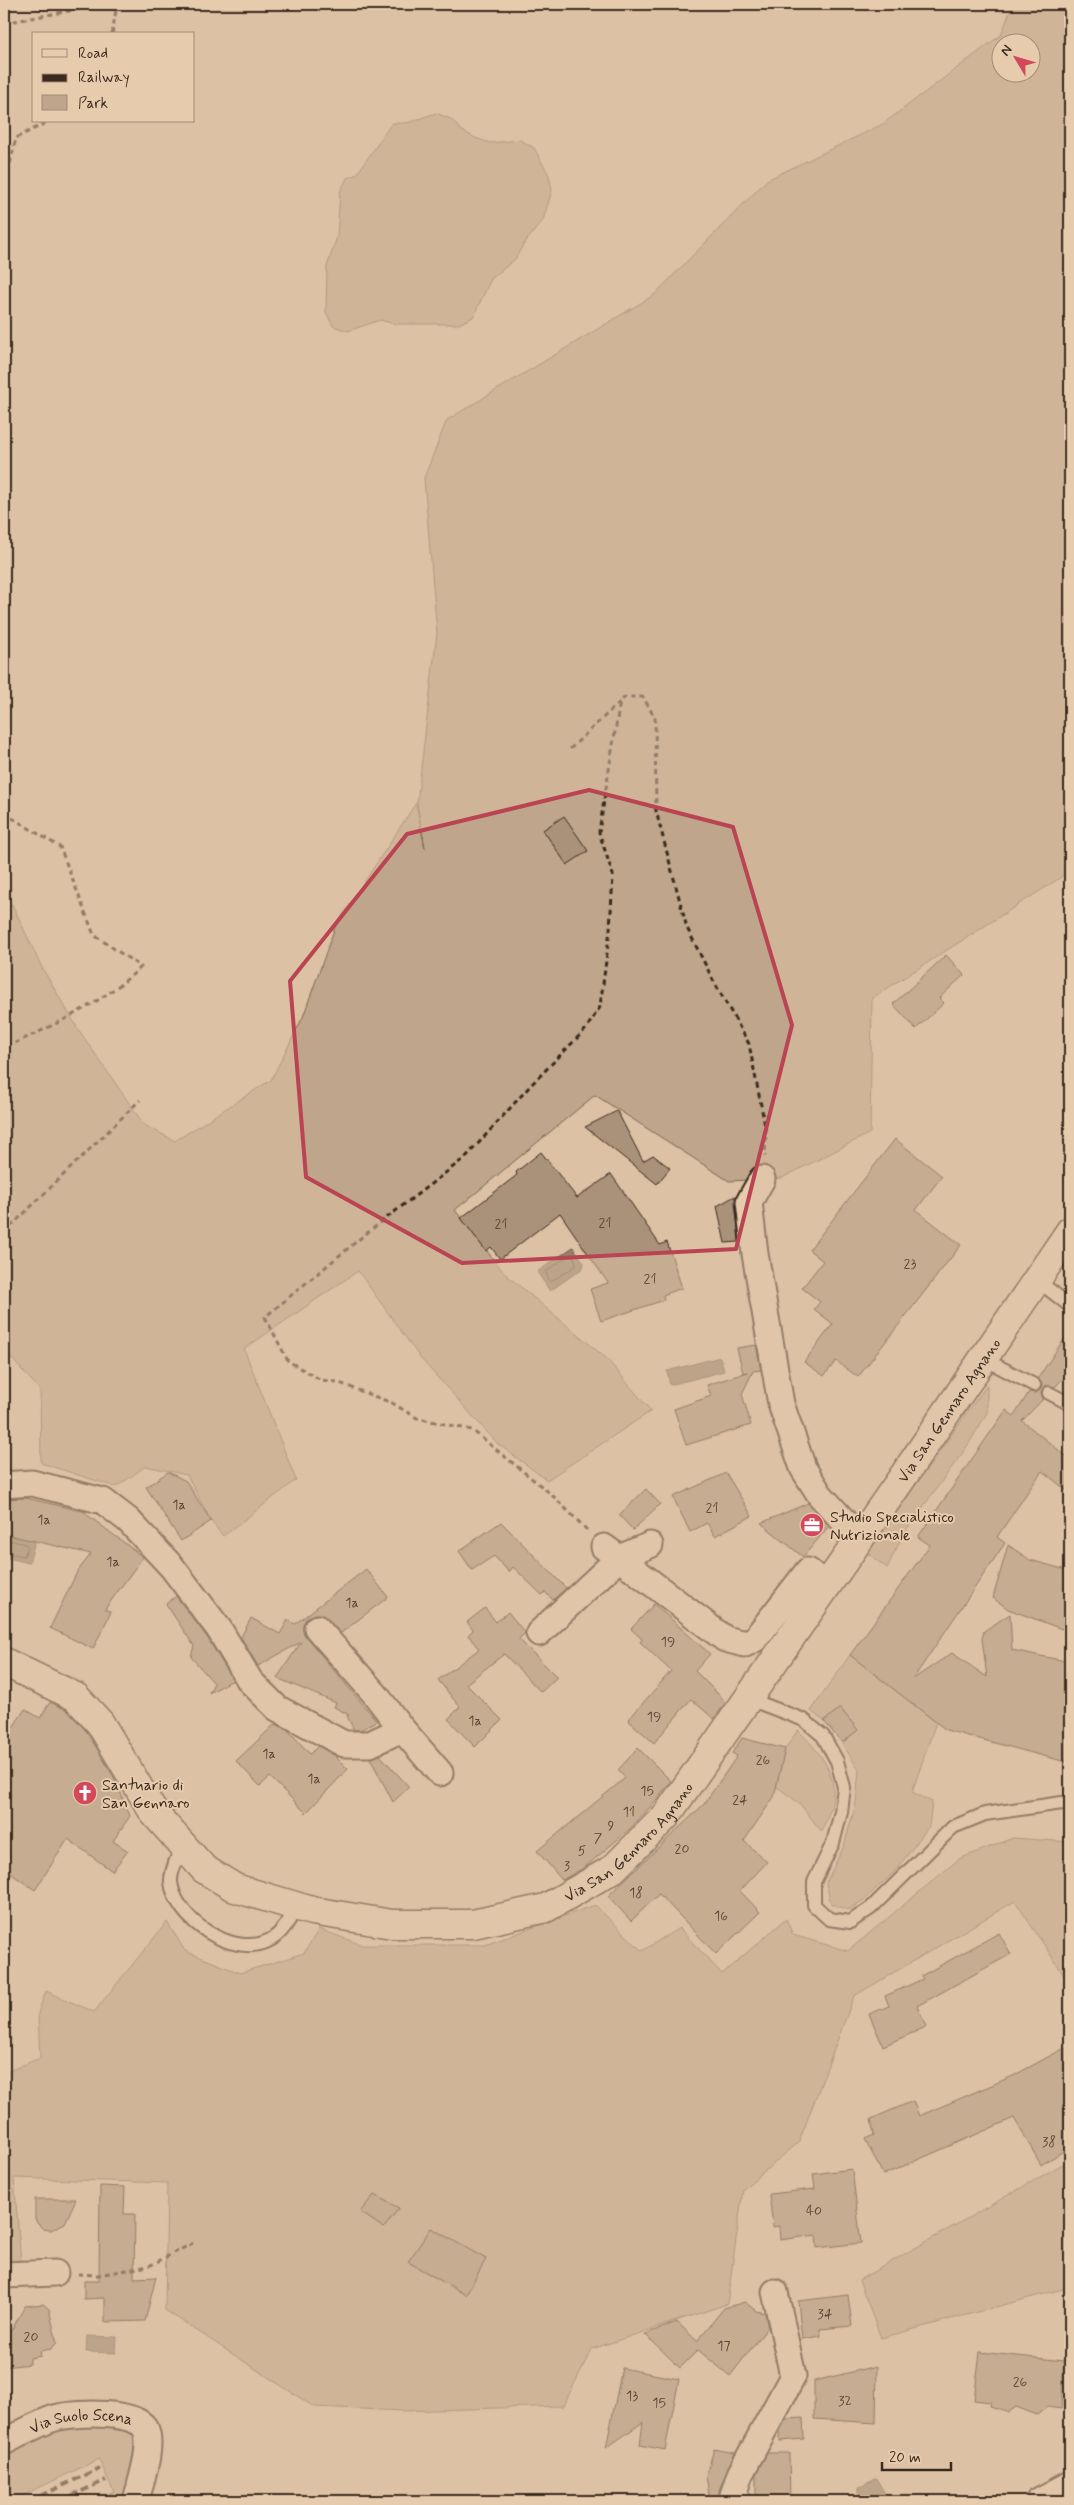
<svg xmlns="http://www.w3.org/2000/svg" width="1074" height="2505" font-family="Mynerve,sans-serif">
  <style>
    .green { fill: #bea58b; stroke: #7c6854; fill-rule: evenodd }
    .water { fill: #958069; stroke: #715e4b }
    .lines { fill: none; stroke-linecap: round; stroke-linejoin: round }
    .shore { stroke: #5f4c3c; stroke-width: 1 }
    .building { fill: #aa927a; stroke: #3b2a1e }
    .service-casing { stroke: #3b2a1e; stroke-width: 16 }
    .minor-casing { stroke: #3b2a1e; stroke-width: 29 }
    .primary-casing { stroke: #3b2a1e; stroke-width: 31 }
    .path { stroke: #3b2a1e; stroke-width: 3; stroke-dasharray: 5 4; stroke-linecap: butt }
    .service { stroke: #e6cbad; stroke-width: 12 }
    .minor { stroke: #e6cbad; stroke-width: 25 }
    .primary { stroke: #e6cbad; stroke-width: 28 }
    .rail { stroke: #3b2a1e; stroke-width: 4; stroke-dasharray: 8 4; stroke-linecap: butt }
    .marked { fill: none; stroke: #ba4452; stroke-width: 4; stroke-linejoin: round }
    .labels { text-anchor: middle; stroke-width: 4; stroke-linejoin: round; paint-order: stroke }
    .number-label { font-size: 14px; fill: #574435 }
    .street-label { font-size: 16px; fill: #3b2a1e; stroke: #e6cbad }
    .poi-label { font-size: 16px; fill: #3b2a1e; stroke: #e6cbad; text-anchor: start }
  </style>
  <rect width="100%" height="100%" fill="#dcc1a4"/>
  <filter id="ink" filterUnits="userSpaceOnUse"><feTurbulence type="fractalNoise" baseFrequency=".02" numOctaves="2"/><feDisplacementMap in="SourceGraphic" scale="10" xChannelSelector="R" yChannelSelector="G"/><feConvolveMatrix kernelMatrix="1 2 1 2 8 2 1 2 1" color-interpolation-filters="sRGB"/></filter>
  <g filter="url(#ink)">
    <path class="green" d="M1013 4H1070V867L1060 878 872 998 870 1133 782 1178 729 1181 595 1095 455 1210 504 1273 606 1358 651 1411 547 1480 498 1444 421 1359 358 1271 244 1349 296 1480 223 1536 211 1521 187 1475 146 1466 116 1487 41 1463 40 1390 4 1350V909L12 904 41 966 78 1029 144 1125 175 1141 271 1080 303 1017 335 927 416 803 425 848 417 803 437 633 424 478 447 420 654 295 767 180 883 124 1001 35ZM1002 42H1032V72H1002Z
      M436 113 451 119 461 130 475 138 490 143 520 140 534 148 549 175 552 190 543 220 523 245 515 259 491 279 473 317 459 324H395L380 320 348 331 333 326 326 312 327 267 337 237 340 192 347 178 357 174 392 123H407Z
      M987 1385V1413L968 1445 904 1533 887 1568 867 1553Z
      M850 1655 936 1722 912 1792 932 1802 929 1826 897 1869 864 1900 848 1910 831 1904 826 1883 844 1846 856 1803 859 1770 842 1743 858 1730 840 1708 824 1721 811 1711Z
      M798 1730C816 1749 836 1769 833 1798 832 1809 825 1821 822 1832L800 1804 776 1786 785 1749Z
      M1013 1838 1070 1842V1984L1015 1901 854 1996 799 2142 743 2189 727 2304 592 2349 563 2406 403 2411 314 2407 165 2310 167 2183 14 2178 22 2275 4 2274V2073L40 2058 38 2013 46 1991 94 2012 167 1922 185 1951 240 1973 304 1953 319 1929 362 1945H485L595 1905 642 1951 679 1928 722 1974 786 1919 793 1935 848 1951 959 1859Z
      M1070 2160V2287L881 2338 859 2280Z
      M62 2423 135 2429 140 2445 126 2501H94L114 2492 99 2459 11 2501H4V2448Z"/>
    <path class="water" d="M573 1247 584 1263 583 1268 550 1291 537 1272Z
      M720 1357 724 1371 670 1385 667 1371Z
      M4 1534 35 1541 29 1563 4 1557Z
      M87 2336 117 2337 116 2353 86 2352Z
      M876 2478 887 2497 881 2501H856L859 2497V2488Z"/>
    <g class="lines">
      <path class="shore" d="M570 1255 573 1256 577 1265 550 1282 546 1272Z
        M4 1539 26 1544 28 1547 24 1556 4 1553"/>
    </g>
    <path class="building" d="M564 816 588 851 567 865 543 830Z
      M946 955 964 975 939 998 944 1003 916 1029 893 1004Z
      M617 1111 643 1161 653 1155 670 1168 657 1184 585 1127Z
      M895 1139 942 1176 916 1210 961 1245 858 1377 836 1361 824 1376 804 1362 833 1324 814 1309 820 1302 802 1288 823 1261 809 1250Z
      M541 1152 577 1198 611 1174 660 1245 667 1242 682 1288 663 1295 664 1300 601 1321 590 1289 608 1283 560 1213 500 1259 491 1247 486 1251 461 1218 517 1175 516 1172Z
      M735 1196 739 1242 725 1243 717 1206Z
      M1070 1330V1371L1055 1387 1044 1386 1041 1393 1043 1399 1022 1421 1070 1459V1493L1042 1471 997 1537 1005 1543 913 1679 952 1653 987 1677 982 1639 984 1631 1010 1614 1012 1650 1070 1662V1746L1066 1762 946 1730 850 1655 930 1545 918 1537 1006 1410 1014 1416 1029 1392 1035 1393 1041 1389 1042 1384 1038 1378Z
      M756 1345 761 1370 753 1371 742 1394 751 1425 686 1445 674 1409 711 1396 707 1385 748 1372 743 1373 737 1348Z
      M168 1472 186 1481 211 1521 181 1541 146 1487Z
      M726 1473 752 1516 715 1536 707 1523 690 1532 673 1497Z
      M646 1489 660 1504 633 1530 619 1515Z
      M26 1498 86 1512V1514L143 1557 105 1609 111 1612 93 1649 50 1628 77 1572 91 1554 4 1534V1499Z
      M808 1503 829 1526 803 1557 761 1523Z
      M501 1522 566 1588 553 1600 545 1592 542 1595 513 1567 509 1572 494 1556 472 1570 459 1551Z
      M1008 1545 1030 1560 1070 1571V1632L1008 1609 993 1598Z
      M366 1569 388 1597 341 1633 321 1614 308 1617 303 1624V1631L306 1637 377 1721 360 1730H354L347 1716 349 1715 334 1707 336 1703 277 1678 301 1642 258 1666 241 1637 251 1618 280 1634 288 1620 295 1624Z
      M176 1596 207 1637 233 1680 209 1693 214 1683 191 1657 194 1646 166 1604Z
      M654 1604 710 1654 695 1671 726 1702 714 1719 691 1699 654 1743 628 1720 671 1671 640 1642 642 1639 631 1629Z
      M485 1608 496 1622 508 1612 525 1633 519 1639 557 1677 541 1692 504 1654 466 1684 502 1720 475 1747 448 1719 460 1707 438 1680 479 1649 468 1635 473 1630 467 1622Z
      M50 1702 67 1710 87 1732 115 1779 130 1816 113 1841 128 1851 112 1871 68 1839 35 1890 4 1869V1741L25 1709 40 1718Z
      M840 1708 858 1730 842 1743 824 1721Z
      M275 1724 287 1729 310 1754 318 1746 334 1755 348 1769 306 1813 270 1777 260 1786 236 1761Z
      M742 1738 785 1749 774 1797 744 1841 767 1862 740 1891 760 1912 716 1954 659 1894 631 1921 608 1896 704 1804 737 1756 732 1753Z
      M638 1748 671 1781 653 1804 630 1829 584 1868 562 1880 537 1851 625 1778 618 1770Z
      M380 1755 409 1787 393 1802 370 1758Z
      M999 1933 1011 1954 917 2006 926 2027 883 2046 869 2014 889 2006 885 1996 923 1979 921 1976Z
      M1070 2045V2147L1041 2165 1014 2118 883 2175 865 2139 874 2135 871 2119 913 2101 919 2116 1013 2076Z
      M852 2169 861 2243 817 2248 816 2235 780 2240 779 2226 773 2227 769 2194 815 2189 813 2174Z
      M100 2186 125 2187 124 2214H135L134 2278 156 2277 145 2321 105 2322V2298L84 2299V2281H99Z
      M374 2195 399 2208 384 2228 360 2212Z
      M35 2199H76L65 2223 51 2230 43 2229 37 2223 35 2218Z
      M431 2228 486 2259 466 2295 408 2262Z
      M848 2295 852 2326 820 2329 821 2336 802 2339 798 2301Z
      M745 2302 756 2311 765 2313 768 2327 730 2376 698 2350 680 2368 645 2334 677 2322 697 2341 724 2308Z
      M43 2304 49 2309 57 2343 51 2349 40 2351 41 2356 30 2358V2364L5 2367 4 2327 11 2331 25 2306Z
      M980 2352 1064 2361 1061 2409 1047 2407 1037 2415 1016 2407 1009 2412 990 2406 991 2402 974 2400Z
      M877 2366 876 2423 814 2419V2381Z
      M622 2368 679 2379 665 2450 640 2445 643 2422 606 2448Z
      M803 2418 804 2439 780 2441V2430L786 2419Z
      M714 2449 735 2453 719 2490 720 2501H710L706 2476Z
      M767 2453H789L790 2501H756V2474Z"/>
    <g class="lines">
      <g class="service-casing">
        <path id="service" d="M1037 1280 1070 1306
          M984 1359 1034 1385
          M1049 1393 1070 1404
          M749 1699 804 1720 823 1736 837 1761 844 1787 841 1812 833 1843 814 1882V1905L829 1919 850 1922 871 1908 953 1827 985 1814 1062 1803 1070 1806
          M182 1845C179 1855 170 1871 171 1882 175 1919 232 1958 268 1941 282 1935 290 1919 297 1906"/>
      </g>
      <g class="minor-casing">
        <g id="minor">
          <path d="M762 1179 749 1202 755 1254 781 1404 803 1468 820 1495 859 1538"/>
          <path d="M4 1485 32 1483 103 1501 128 1520 172 1567 219 1629 250 1681 277 1708 344 1744H370L402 1729 375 1694 317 1628"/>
          <path d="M604 1547 619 1558 650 1545"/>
          <path d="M539 1633 619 1558 725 1639 745 1644 755 1639 808 1571 827 1585"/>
          <path d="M402 1729 440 1773"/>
          <path d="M4 2275 55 2273"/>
          <path id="s1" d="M4 2442C19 2435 43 2420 59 2417 77 2413 138 2410 146 2430 153 2448 140 2483 136 2501"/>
          <path d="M738 2501 733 2495 740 2474 793 2376 775 2292"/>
          <path d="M1038 2501 1070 2484"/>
        </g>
      </g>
      <g class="primary-casing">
        <g id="primary">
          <path id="s2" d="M4 1662 76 1697 100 1723 154 1813 204 1869 235 1888 312 1911 392 1924H473L546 1908 613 1869 666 1816 900 1481 1070 1231"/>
        </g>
      </g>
      <path class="path" d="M4 23 107 4
        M112 34 117 4
        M4 190 16 138 50 121
        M570 749 625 697H643L655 718 656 811 687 928 713 980 749 1044 766 1131 765 1156
        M4 813 60 847 94 935 141 967C100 1005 54 1025 4 1048
        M4 1233 140 1100
        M587 1530 551 1494 472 1430 417 1418 392 1403 337 1382 321 1380 288 1361 265 1317 363 1236 466 1157 530 1086 586 1029 600 1007 610 930 613 875 599 832 620 701
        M78 2274 98 2275 149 2266 193 2243"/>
      <use href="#service" class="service"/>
      <use href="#minor" class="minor"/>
      <use href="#primary" class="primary"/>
      <path class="rail" d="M30 2501 100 2468
        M60 2501 106 2480"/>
    </g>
  </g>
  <path d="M0 0H1074V2505H0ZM589 790 733 827 792 1025 736 1249 462 1263 306 1177 290 981 407 834Z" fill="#dcc1a4" fill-opacity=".55" fill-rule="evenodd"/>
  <path class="marked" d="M589 790 733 827 792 1025 736 1249 462 1263 306 1177 290 981 407 834Z"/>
  <defs>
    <g id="office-disc" transform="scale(1.25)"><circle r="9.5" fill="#d1495b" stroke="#e6cbad"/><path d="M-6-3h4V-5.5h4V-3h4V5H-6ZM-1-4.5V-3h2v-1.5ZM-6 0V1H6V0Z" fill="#fff"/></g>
    <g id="church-disc" transform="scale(1.25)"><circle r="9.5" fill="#d1495b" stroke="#e6cbad"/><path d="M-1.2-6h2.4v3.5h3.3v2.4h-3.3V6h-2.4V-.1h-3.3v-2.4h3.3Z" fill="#fff"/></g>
  </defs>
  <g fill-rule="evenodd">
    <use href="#office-disc" x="812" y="1525"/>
    <use href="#church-disc" x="85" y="1793"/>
  </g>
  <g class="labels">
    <g class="number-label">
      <text x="605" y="1227">21</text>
      <text x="501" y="1228">21</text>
      <text x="910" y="1268">23</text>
      <text x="650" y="1283">21</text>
      <text x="179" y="1509">1a</text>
      <text x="712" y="1512">21</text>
      <text x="44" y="1524">1a</text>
      <text x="113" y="1566">1a</text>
      <text x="352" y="1607">1a</text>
      <text x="668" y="1646">19</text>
      <text x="654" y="1721">19</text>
      <text x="475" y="1725">1a</text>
      <text x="269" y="1758">1a</text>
      <text x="763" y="1764">26</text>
      <text x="314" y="1783">1a</text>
      <text x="647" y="1795">15</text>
      <text x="740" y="1804">24</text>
      <text x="629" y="1816">11</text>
      <text x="611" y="1830">9</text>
      <text x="598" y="1842">7</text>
      <text x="682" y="1853">20</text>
      <text x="582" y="1855">5</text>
      <text x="567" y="1870">3</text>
      <text x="636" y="1897">18</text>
      <text x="721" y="1920">16</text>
      <text x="1049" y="2146">38</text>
      <text x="814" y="2215">40</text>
      <text x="825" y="2318">34</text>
      <text x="31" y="2341">20</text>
      <text x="724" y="2350">17</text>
      <text x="1020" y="2386">26</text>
      <text x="632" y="2400">13</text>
      <text x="845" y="2405">32</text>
      <text x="659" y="2407">15</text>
    </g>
    <g class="street-label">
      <text dy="6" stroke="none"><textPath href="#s2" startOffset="1296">Via San Gennaro Agnano</textPath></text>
      <text dy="6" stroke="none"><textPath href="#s2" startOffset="756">Via San Gennaro Agnano</textPath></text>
      <text dy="6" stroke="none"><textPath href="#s1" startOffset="82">Via Suolo Scena</textPath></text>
    </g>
    <g class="poi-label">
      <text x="830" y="1522">Studio Specialistico<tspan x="830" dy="18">Nutrizionale</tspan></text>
      <text x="102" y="1790">Santuario di<tspan x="102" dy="18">San Gennaro</tspan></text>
    </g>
  </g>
  <rect width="1074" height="2505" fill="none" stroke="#e6cbad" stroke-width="20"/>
  <rect x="10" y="10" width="1054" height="2485" fill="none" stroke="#3b2a1e" stroke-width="2" filter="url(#ink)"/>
  <rect x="32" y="32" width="162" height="90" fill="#e6cbad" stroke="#a28b74"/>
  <rect x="42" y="49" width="25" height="8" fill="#e6cbad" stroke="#a28b74"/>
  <text x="78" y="58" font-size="15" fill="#3b2a1e">Road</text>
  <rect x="42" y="74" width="25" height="8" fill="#3b2a1e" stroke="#a28b74"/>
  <text x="78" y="82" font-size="15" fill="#3b2a1e">Railway</text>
  <rect x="42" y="95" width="25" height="15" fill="#bea58b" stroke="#a28b74"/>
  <text x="78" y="108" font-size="15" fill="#3b2a1e">Park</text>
  <g transform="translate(1016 58) rotate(308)"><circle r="24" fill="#e6cbad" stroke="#a28b74"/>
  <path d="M0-4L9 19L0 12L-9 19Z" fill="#d1495b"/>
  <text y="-8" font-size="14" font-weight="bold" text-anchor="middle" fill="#3b2a1e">N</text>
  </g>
  <path d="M882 2462v8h69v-8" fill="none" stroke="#3b2a1e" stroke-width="2.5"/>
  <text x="889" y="2462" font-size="15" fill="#3b2a1e" stroke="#e6cbad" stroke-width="4" paint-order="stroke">20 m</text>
</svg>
